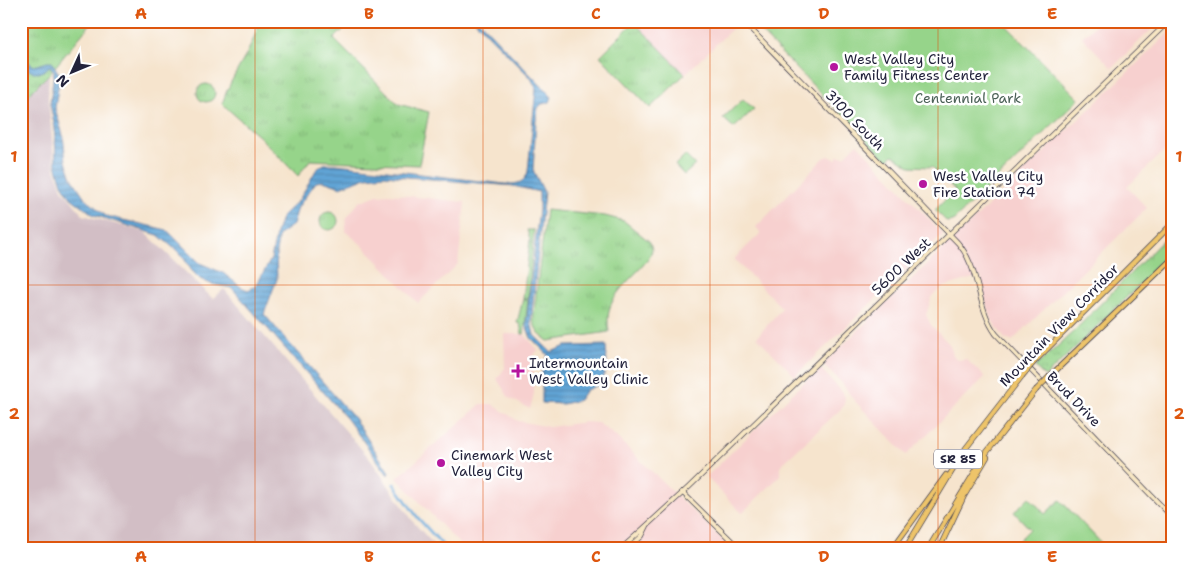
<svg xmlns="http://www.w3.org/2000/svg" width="1193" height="570" font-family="'Shantell Sans',sans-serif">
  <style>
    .built { fill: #f7d0cf }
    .industrial { fill: #d2bec5 }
    .grass { fill: url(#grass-tufts); stroke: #5c7b62 }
    .park { fill: #96d48a; stroke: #5c7b62 }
    .water { fill: url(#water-rules); stroke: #426388 }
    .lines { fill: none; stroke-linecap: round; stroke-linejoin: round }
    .canal { stroke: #61a4d5; stroke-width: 3 }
    .secondary-casing { stroke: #423f51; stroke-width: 5.5 }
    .trunk-casing { stroke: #423f51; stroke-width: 6 }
    .secondary { stroke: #f8e7c3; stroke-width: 4 }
    .trunk { stroke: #eec469; stroke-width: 4.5 }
    .trunk-bridge-casing { stroke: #423f51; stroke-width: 6; stroke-linecap: butt }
    .trunk-bridge { stroke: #eec469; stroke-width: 4.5 }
    .grid { fill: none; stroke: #de560e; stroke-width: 1; stroke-opacity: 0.55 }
    .poi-dot { fill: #b5179e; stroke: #fff; stroke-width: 2 }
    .labels { text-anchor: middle; stroke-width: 5; stroke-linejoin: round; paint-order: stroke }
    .shield { fill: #fff; stroke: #646476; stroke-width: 1 }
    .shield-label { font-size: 12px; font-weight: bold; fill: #22223b }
    .poi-label { font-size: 14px; fill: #22223b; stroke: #fff; text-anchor: start }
    .park-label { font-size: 14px; fill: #4b6057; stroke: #fff }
    .street-label { font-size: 14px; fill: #22223b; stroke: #fff }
    .neatline { fill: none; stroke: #de560e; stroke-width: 2 }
    .grid-label { font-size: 16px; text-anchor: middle; font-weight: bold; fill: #de560e }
  </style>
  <defs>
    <pattern id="grass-tufts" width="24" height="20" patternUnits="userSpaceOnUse" patternTransform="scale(1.25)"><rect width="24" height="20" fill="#96d48a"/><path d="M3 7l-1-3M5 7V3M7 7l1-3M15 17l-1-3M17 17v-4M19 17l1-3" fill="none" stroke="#81b678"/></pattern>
    <pattern id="water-rules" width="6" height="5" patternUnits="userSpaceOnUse" patternTransform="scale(1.25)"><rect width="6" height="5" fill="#61a4d5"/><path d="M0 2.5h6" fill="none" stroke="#5085ae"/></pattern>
  </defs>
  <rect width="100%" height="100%" fill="#fff"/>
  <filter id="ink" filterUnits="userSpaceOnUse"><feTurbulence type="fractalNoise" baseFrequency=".02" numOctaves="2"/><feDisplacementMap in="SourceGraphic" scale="10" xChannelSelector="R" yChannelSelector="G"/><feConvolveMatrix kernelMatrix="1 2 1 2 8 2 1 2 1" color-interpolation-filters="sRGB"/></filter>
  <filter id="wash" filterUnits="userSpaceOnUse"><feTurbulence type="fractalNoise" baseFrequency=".0096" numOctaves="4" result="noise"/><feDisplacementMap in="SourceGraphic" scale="20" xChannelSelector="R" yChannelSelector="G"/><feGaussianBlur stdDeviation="1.12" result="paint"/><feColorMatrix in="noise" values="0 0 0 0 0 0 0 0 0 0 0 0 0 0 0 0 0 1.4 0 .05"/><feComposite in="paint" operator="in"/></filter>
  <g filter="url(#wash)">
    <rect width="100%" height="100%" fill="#f6e4cd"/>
    <path class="built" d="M635 21H738L739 22 650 108 600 56Z
      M1100 21H1160L1112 68 1082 37Z
      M1172 30V144L1127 187 1147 208 1012 341 1005 339 993 322 986 303 981 276 943 287 932 296 926 315 931 325 950 345 953 355 958 360 966 359 985 377 906 455 853 399 842 383 825 366V362Z
      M857 144 943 234 795 376 757 337 782 308 734 259 761 233 756 227 824 158 829 156 835 159H837V156H845Z
      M389 194 465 202 458 264 418 303 362 245 346 232V219L359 202 377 195Z
      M504 334H524L538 350 533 356 534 393 530 409 509 398 497 379 505 368Z
      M817 370H822L843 393 845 398 843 407 781 465V475L742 513 706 477Z
      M481 404H492L518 421 550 427 585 422 598 423 613 434 732 549H464L397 478Z"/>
    <path class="industrial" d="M49 72 48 98 55 169 62 189 83 215 145 232 213 299 224 289 370 459 415 524 438 549H21V100Z"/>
    <path class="grass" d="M21 21H93L50 73 21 102Z
      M259 21H352L334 39 398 104 429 112 419 165 310 160 298 176 260 137 222 104C231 74 253 52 259 21Z
      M634 22 685 74 650 108 600 56Z
      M197 93a9 9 0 1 1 18 0a9 9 0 1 1-18 0Z
      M546 210 605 216 624 221 650 242 652 250 649 258C630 283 602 296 609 332L548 341 538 333 533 321Z
      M320 221a9 9 0 1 1 18 0a9 9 0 1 1-18 0Z
      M527 230H534L528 299H523L530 240Z
      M1172 231V253L1045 377 1035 367 1073 332Z
      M523 299 528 300 524 334H522L520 324 517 323Z"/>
    <path class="park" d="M750 21H1002L1079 99 953 221 947 222 935 210 955 190 932 167 910 166 893 155 887 161Z
      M743 99 754 109 734 128 723 118Z
      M685 155 695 165 684 175 675 165Z
      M1029 497 1045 514 1060 500 1107 549H1010L1030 529 1014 512Z"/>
    <path class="water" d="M475 21H479L552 97 550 102 542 104 538 108 536 121 533 170 544 192 531 322 534 335 551 352 566 346 606 345 607 366 601 384 586 390 579 400 563 404 542 403V370L548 355 531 338 526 325 539 209V192L513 186 384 175 366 177 341 187 323 181 316 182 298 207 293 225 279 235 276 252 277 279 264 314 354 418 389 472 388 475 347 419 232 288 211 284 200 279 192 271 181 254 158 235 94 215 71 198 62 184 56 165 55 129 50 104 54 71 50 66C47 68 43 72 39 73 29 74 22 64 21 56L34 66 51 61 60 75 55 108 63 135 66 161 72 178 85 198 106 216 167 230 200 263 223 273 241 287 248 290 256 286 271 259 277 229 283 215 299 200 316 170 324 164H336L505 184C516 184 525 184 528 171L536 88 531 78Z"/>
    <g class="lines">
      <path class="canal" d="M394 484 418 518 446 549"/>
    </g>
  </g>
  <g filter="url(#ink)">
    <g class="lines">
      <g class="secondary-casing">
        <path id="secondary" d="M743 21 958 243C981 270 976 307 996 334L1172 517
          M682 492 740 549
          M621 549 689 487 1169 21
          M628 549 642 536 647 526"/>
      </g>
      <g class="trunk-casing">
        <path id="trunk" d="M1035 361 1172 224
          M1050 376 1172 259
          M892 549 946 475
          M905 549 966 448 1022 376
          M928 549 987 452 1036 390
          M939 549 964 496 987 457"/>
      </g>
      <use href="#secondary" class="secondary"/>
      <use href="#trunk" class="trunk"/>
      <g class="trunk-bridge-casing">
        <path id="trunk-bridge" d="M1022 376 1035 361
          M1036 390 1050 376"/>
      </g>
      <use href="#trunk-bridge" class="trunk-bridge"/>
    </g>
  </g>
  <path class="grid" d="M255 21V549M483 21V549M710 21V549M938 21V549M21 285H1172"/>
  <g class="poi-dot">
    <circle cx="834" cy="67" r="5"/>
    <circle cx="923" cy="184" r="5"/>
    <path d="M515.5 363.5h5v5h5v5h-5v5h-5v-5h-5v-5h5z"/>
    <circle cx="441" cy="463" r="5"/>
  </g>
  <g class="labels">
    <rect class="shield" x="934" y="449.5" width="48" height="19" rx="4"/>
    <g class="shield-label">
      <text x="958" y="463">SR 85</text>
    </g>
    <g class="poi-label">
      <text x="844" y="64">West Valley City<tspan x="844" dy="16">Family Fitness Center</tspan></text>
      <text x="933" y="181">West Valley City<tspan x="933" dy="16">Fire Station 74</tspan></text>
      <text x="529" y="368">Intermountain<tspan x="529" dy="16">West Valley Clinic</tspan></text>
      <text x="451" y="460">Cinemark West<tspan x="451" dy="16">Valley City</tspan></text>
    </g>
    <g class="park-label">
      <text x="968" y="103">Centennial Park</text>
    </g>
    <g class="street-label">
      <text transform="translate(855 120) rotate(46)" y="5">3100 South</text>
      <text transform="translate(901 266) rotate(-44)" y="5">5600 West</text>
      <text transform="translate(1059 325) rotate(-46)" y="5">Mountain View Corridor</text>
      <text transform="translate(1074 399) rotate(46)" y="5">Brud Drive</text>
    </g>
  </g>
  <rect width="1193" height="570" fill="none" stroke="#fff" stroke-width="55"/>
  <g transform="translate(72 72) rotate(226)" stroke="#ffffff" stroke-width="4" paint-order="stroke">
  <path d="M0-4L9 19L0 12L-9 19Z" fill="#22223b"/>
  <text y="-8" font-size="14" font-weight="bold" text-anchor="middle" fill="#22223b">N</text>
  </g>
  <rect x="28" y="28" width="1138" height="514" class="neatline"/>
  <g class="grid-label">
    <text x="141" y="19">A</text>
    <text x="369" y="19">B</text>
    <text x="596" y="19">C</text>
    <text x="824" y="19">D</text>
    <text x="1052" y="19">E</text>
    <text x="14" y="162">1</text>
    <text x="1179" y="162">1</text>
    <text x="14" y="419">2</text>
    <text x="1179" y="419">2</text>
    <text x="141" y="562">A</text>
    <text x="369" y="562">B</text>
    <text x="596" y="562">C</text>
    <text x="824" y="562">D</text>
    <text x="1052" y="562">E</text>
  </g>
</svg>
